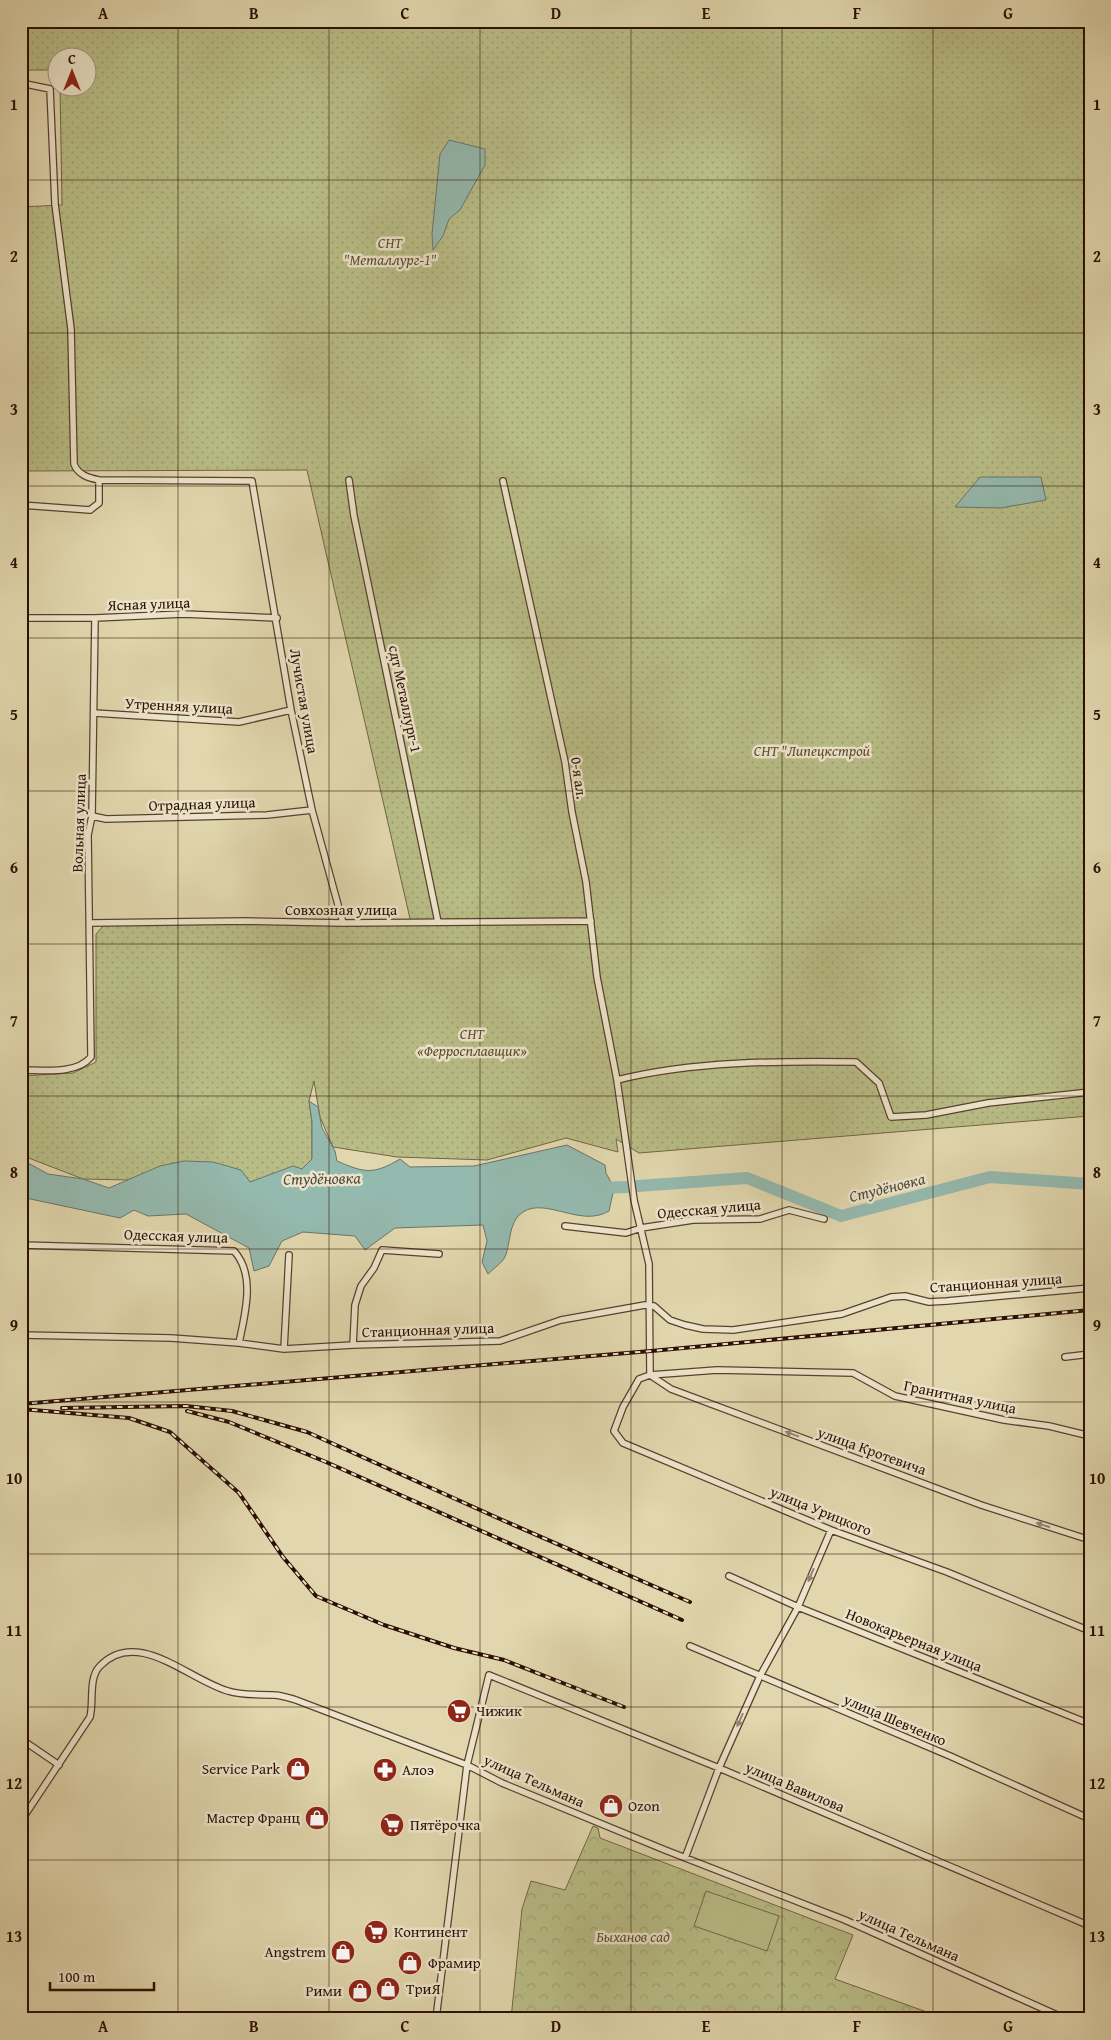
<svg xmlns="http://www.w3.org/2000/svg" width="1111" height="2040" font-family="'Gentium Book Plus',serif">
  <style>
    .park { fill: url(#park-crowns); stroke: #726544 }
    .garden { fill: url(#garden-dots); stroke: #726544 }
    .pitch { fill: #b8bc86; stroke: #726544 }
    .water { fill: #94b9ae; stroke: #6a7569 }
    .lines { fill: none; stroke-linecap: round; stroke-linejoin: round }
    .river { stroke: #94b9ae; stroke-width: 12 }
    .minor-casing { stroke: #59402d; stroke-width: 8 }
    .minor { stroke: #ece4ca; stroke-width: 5.5 }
    .rail-casing { stroke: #2c0e02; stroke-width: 4 }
    .rail { stroke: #ece4ca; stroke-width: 2; stroke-dasharray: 5.5; stroke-linecap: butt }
    .oneway { fill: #968470 }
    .grid { fill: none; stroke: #2c0e02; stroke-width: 1; stroke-opacity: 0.55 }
    .labels { text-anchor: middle; stroke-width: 5; stroke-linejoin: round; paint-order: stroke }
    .park-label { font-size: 15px; font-style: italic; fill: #5d4b30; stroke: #ece4ca }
    .street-label { font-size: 15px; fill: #2c0e02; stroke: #ece4ca }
    .poi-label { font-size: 15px; fill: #2c0e02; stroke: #ece4ca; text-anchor: start }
    .water-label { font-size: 16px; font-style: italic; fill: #504a3e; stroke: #ece4ca }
    .neatline { fill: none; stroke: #2c0e02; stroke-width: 2 }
    .grid-label { font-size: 16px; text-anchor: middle; font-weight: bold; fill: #2c0e02 }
  </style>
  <defs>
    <pattern id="park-crowns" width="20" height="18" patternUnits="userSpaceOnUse" patternTransform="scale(1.25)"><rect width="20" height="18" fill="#b8bc86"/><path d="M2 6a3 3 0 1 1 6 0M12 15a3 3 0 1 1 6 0" fill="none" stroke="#9ea072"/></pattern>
    <pattern id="garden-dots" width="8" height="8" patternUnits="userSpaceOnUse" patternTransform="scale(1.25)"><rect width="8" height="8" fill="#b8bc86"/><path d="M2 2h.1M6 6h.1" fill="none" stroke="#9ea072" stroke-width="1.8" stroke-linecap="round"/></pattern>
  </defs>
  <rect width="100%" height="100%" fill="#e1d6ad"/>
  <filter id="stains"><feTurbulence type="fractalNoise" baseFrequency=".004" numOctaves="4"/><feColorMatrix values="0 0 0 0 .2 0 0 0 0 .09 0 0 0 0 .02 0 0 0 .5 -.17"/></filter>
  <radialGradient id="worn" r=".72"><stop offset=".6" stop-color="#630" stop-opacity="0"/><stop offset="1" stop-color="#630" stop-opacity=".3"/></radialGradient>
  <path class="park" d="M593 1826 598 1828 600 1838 853 1935 835 1979 938 2016V2019H511L522 1909 531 1881 565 1890Z"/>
  <path class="garden" d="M21 21H1090V1116L639 1153 616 1139 618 1152 566 1138 487 1160 397 1157 333 1147 320 1117 314 1081 309 1101 312 1122V1159L302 1169 250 1182 173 1164 128 1180 83 1179 21 1155V1076L73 1073 96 1062V934L104 925 411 923 307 470 21 471V207L62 205 60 88H88V58H58L57 70H21Z"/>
  <path class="pitch" d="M706 1891 779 1916 767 1951 694 1926Z"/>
  <path class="water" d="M449 140 485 149V165L460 210 449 219 443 236 433 250 432 234 440 154Z
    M980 477H1041L1046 500 1001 508 955 507Z
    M309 1101 318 1107 322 1128 335 1151 337 1161C365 1173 373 1175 400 1159L410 1167 474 1166 567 1145 605 1165 606 1173 614 1188 609 1211C581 1228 546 1197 523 1212 508 1222 511 1243 505 1257 502 1263 493 1269 488 1274L482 1262 487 1241 483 1225 395 1228 365 1250 355 1236 303 1232 282 1241 269 1266 254 1271 249 1248 186 1214 148 1216 134 1210 120 1218 21 1197V1159L48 1174 83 1179 109 1188 160 1166 184 1161 213 1162 241 1170 250 1182 293 1166 302 1169 312 1159V1122Z"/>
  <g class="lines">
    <path class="river" d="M638 1186 747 1178 841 1216 990 1177 1090 1184
      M599 1188 627 1187"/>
    <g class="minor-casing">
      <path id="minor" d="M21 83 50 89 55 204 71 329 74 464C78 475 89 478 99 480L252 481 291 710 312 810 343 923
        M349 480 354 516 438 922
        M503 481 565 762 572 812 586 882 597 977 617 1080 634 1200 649 1264 650 1375
        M21 505 90 510 99 503V480
        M21 618H95L183 614 277 618
        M94 713 239 722 291 710
        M92 816 106 819 267 815 312 810
        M90 923 245 921 343 923 591 921
        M21 1070C43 1070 76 1075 91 1057L88 835 92 816 95 618
        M617 1080C693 1061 778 1061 856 1062L879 1083 891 1117 926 1115 988 1103 1090 1092
        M565 1226 626 1233 641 1228 693 1220 760 1219 789 1210 824 1219
        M21 1245 234 1251C256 1275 245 1314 239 1343
        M21 1335 171 1338 239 1343 284 1349 353 1345 500 1341 561 1320 645 1305 654 1306 670 1320 685 1325 703 1329 733 1330 842 1314 891 1297 905 1296 929 1302 947 1301 1090 1288
        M353 1345 355 1305 361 1286 374 1268 382 1250 439 1254
        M284 1349 289 1255
        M1065 1357 1090 1354
        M650 1375 671 1389 981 1505 1090 1540
        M1090 1436 1049 1426 1004 1420 895 1396 853 1373 717 1370 650 1375 639 1379 623 1407 614 1431 623 1443 831 1530 947 1572 1090 1631
        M729 1576 798 1607 1090 1724
        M690 1646 950 1756 1090 1819
        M21 1739 59 1765
        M21 1821 90 1717C94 1702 88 1678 100 1666 137 1627 189 1680 228 1691 243 1696 259 1694 274 1695 281 1695 289 1698 296 1700L467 1765 502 1783 665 1850 845 1920 1066 2019
        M685 1858 719 1768 760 1676 798 1607 831 1530
        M436 2019 467 1765 489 1675 719 1768 1090 1926"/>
    </g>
    <use href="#minor" class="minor"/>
    <g class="rail-casing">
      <path id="rail" d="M21 1404 651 1351 1090 1310
        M62 1408 186 1406 232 1411 307 1432 500 1519 690 1602
        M21 1409 129 1418 170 1432 239 1493 283 1557 316 1596 384 1625 454 1648 504 1660 624 1707
        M187 1411 229 1422 326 1462 682 1620"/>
    </g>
    <use href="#rail" class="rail"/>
  </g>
  <defs><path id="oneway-solid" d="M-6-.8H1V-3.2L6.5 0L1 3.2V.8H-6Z" transform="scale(1.25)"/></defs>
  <g class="oneway">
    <use href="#oneway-solid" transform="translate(792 1434) rotate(-160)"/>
    <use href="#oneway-solid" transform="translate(1043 1525) rotate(-162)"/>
    <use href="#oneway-solid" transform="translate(811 1575) rotate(113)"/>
    <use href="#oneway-solid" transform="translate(740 1720) rotate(114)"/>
  </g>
  <path class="grid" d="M178 21V2019M329 21V2019M480 21V2019M631 21V2019M782 21V2019M933 21V2019M21 180H1090M21 333H1090M21 486H1090M21 638H1090M21 791H1090M21 944H1090M21 1096H1090M21 1249H1090M21 1402H1090M21 1554H1090M21 1707H1090M21 1860H1090"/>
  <defs>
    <g id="supermarket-disc" transform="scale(1.25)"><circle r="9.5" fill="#8f2418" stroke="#ece4ca"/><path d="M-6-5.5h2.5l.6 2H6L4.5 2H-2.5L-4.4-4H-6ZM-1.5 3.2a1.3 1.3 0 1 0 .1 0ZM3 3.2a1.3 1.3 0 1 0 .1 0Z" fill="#fff"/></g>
    <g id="shop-disc" transform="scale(1.25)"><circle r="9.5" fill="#8f2418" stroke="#ece4ca"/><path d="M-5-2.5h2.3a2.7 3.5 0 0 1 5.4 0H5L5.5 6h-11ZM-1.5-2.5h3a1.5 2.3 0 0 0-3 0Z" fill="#fff"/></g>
    <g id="pharmacy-disc" transform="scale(1.25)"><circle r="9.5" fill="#8f2418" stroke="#ece4ca"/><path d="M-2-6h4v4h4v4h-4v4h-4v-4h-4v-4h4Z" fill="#fff"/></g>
  </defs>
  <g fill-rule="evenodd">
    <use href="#supermarket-disc" x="459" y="1711"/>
    <use href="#shop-disc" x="298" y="1769"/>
    <use href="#pharmacy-disc" x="385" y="1770"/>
    <use href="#shop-disc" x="611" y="1806"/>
    <use href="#shop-disc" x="317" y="1818"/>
    <use href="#supermarket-disc" x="392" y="1825"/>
    <use href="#supermarket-disc" x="376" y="1932"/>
    <use href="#shop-disc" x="343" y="1952"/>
    <use href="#shop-disc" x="410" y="1963"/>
    <use href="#shop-disc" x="388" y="1989"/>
    <use href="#shop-disc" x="360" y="1991"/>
  </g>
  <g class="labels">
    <g class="park-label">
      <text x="390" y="248">СНТ<tspan x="390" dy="17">"Металлург-1"</tspan></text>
      <text x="812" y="756">СНТ "Липецкстрой</text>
      <text x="472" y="1039">СНТ<tspan x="472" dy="17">«Ферросплавщик»</tspan></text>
      <text x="633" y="1942">Быханов сад</text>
    </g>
    <g class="street-label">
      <text transform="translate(149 604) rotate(-2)" y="5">Ясная улица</text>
      <text transform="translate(405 699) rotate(78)" y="5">сдт Металлург-1</text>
      <text transform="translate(304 701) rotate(80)" y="5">Лучистая улица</text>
      <text transform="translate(179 706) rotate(3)" y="5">Утренняя улица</text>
      <text transform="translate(579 778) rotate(82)" y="5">0-я ал.</text>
      <text transform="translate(202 804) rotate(-2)" y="5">Отрадная улица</text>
      <text transform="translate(79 823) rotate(-88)" y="5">Вольная улица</text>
      <text x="341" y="915">Совхозная улица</text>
      <text transform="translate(709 1209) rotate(-5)" y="5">Одесская улица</text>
      <text transform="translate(176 1236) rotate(2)" y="5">Одесская улица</text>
      <text transform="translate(996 1283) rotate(-4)" y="5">Станционная улица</text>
      <text transform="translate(428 1330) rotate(-2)" y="5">Станционная улица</text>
      <text transform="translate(960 1397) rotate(12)" y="5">Гранитная улица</text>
      <text transform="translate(872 1451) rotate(20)" y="5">улица Кротевича</text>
      <text transform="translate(821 1511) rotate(22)" y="5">улица Урицкого</text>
      <text transform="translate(914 1640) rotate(22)" y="5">Новокарьерная улица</text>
      <text transform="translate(895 1720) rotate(23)" y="5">улица Шевченко</text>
      <text transform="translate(534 1781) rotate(24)" y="5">улица Тельмана</text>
      <text transform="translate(795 1787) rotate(23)" y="5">улица Вавилова</text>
      <text transform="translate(909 1935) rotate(24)" y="5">улица Тельмана</text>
    </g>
    <g class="poi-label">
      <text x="476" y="1716">Чижик</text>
      <text x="280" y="1774" text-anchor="end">Service Park</text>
      <text x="402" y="1775">Алоэ</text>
      <text x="628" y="1811">Ozon</text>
      <text x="300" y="1823" text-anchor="end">Мастер Франц</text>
      <text x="410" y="1830">Пятёрочка</text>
      <text x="394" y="1937">Континент</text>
      <text x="326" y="1957" text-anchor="end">Angstrem</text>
      <text x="428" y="1968">Фрамир</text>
      <text x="406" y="1994">ТриЯ</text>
      <text x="342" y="1996" text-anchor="end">Рими</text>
    </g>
    <g class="water-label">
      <text transform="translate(322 1178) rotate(-1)" y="6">Студёновка</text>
      <text transform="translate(887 1187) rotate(-14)" y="6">Студёновка</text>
    </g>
  </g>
  <rect width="1111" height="2040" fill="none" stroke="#e1d6ad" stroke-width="55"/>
  <g transform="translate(72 72)"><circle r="24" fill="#ece4ca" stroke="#9f8e7a"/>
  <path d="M0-4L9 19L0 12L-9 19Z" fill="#8f2418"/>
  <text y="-8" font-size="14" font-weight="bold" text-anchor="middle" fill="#2c0e02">С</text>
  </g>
  <path d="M50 1982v8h104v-8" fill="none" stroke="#2c0e02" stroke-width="2.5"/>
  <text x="58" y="1982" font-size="15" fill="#2c0e02" stroke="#ece4ca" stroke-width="4" paint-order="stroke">100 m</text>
  <rect x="28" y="28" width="1056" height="1984" class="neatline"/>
  <g class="grid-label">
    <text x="103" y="19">A</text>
    <text x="254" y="19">B</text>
    <text x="405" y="19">C</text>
    <text x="556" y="19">D</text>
    <text x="706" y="19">E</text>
    <text x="857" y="19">F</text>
    <text x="1008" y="19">G</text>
    <text x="14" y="110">1</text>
    <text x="1097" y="110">1</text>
    <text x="14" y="262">2</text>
    <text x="1097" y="262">2</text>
    <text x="14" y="415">3</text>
    <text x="1097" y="415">3</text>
    <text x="14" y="568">4</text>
    <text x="1097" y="568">4</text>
    <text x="14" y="720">5</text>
    <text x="1097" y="720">5</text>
    <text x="14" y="873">6</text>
    <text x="1097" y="873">6</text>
    <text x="14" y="1026">7</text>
    <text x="1097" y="1026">7</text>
    <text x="14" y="1178">8</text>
    <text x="1097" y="1178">8</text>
    <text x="14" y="1331">9</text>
    <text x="1097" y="1331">9</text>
    <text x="14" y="1484">10</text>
    <text x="1097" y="1484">10</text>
    <text x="14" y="1636">11</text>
    <text x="1097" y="1636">11</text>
    <text x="14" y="1789">12</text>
    <text x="1097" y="1789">12</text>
    <text x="14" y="1942">13</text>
    <text x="1097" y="1942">13</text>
    <text x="103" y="2032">A</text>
    <text x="254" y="2032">B</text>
    <text x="405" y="2032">C</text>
    <text x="556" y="2032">D</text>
    <text x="706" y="2032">E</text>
    <text x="857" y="2032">F</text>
    <text x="1008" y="2032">G</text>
  </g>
  <rect width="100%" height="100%" filter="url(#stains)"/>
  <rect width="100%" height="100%" fill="url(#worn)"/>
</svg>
